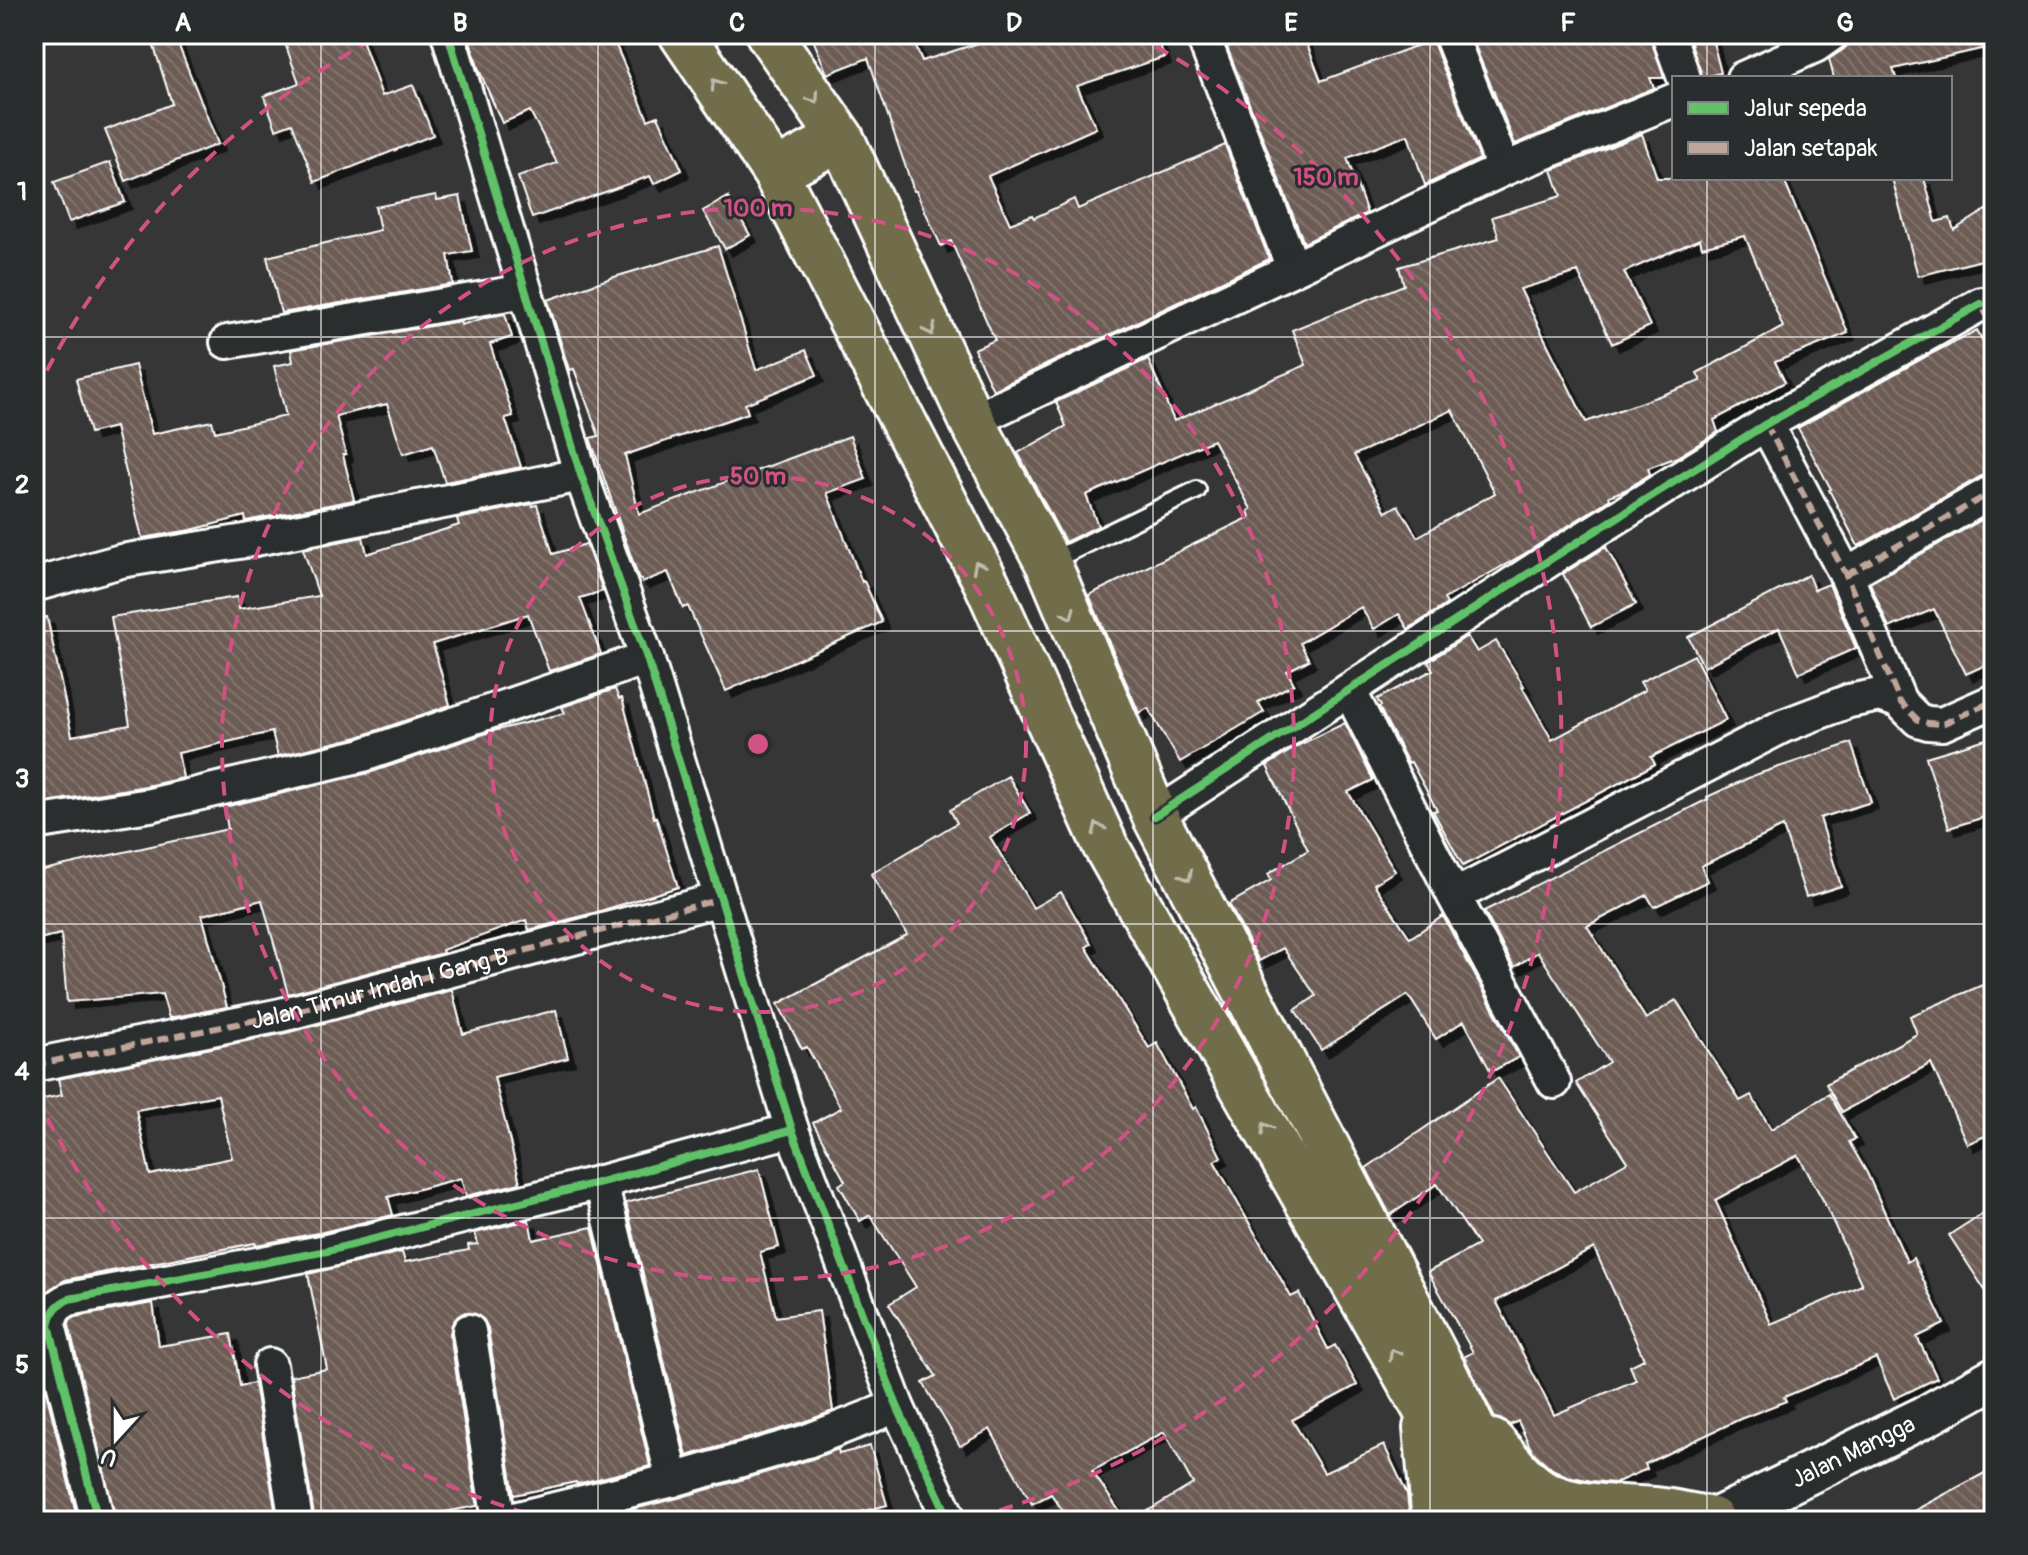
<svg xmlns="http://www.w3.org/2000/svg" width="2028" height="1555" font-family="Pangolin,sans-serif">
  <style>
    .building { fill: url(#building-back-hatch); stroke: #fff; stroke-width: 2; fill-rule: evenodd; filter: url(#shadow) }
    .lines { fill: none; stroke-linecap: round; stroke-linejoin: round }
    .service-casing { stroke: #fff; stroke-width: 22 }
    .minor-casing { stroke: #fff; stroke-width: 38 }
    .tertiary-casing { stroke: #fff; stroke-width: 46 }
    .primary-casing { stroke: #fff; stroke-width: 50 }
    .service { stroke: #2a2d2e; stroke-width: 16 }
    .minor { stroke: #2a2d2e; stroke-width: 32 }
    .tertiary { stroke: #2a2d2e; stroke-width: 40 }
    .primary { stroke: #716d4b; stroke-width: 44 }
    .quiet { stroke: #c0a59a; stroke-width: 6; stroke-dasharray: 12 6; stroke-linecap: butt }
    .cycleway-casing { stroke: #2a2d2e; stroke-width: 13 }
    .cycleway { stroke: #61c268; stroke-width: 8 }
    .oneway { stroke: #bfbdae }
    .grid { fill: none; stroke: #fff; stroke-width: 2; stroke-opacity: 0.55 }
    .ring { fill: none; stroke: #d15284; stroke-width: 4; stroke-dasharray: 14 10 }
    .labels { text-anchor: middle; stroke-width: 6; stroke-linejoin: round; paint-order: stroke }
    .street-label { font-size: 24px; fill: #fff; stroke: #2a2d2e }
    .centre { fill: #d15284; stroke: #2a2d2e; stroke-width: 4 }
    .ring-label { font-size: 24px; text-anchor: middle; font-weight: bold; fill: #d15284; stroke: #2a2d2e; stroke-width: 6; stroke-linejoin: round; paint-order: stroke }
    .neatline { fill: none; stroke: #fff; stroke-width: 3 }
    .grid-label { font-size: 26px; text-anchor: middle; font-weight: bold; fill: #fff }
  </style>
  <defs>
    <pattern id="building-back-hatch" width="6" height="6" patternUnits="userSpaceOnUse" patternTransform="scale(2)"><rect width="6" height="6" fill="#6c5c54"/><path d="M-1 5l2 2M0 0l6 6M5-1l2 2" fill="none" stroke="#82746e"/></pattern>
    <filter id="shadow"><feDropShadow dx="7" dy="7" stdDeviation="0" flood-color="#0009"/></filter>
  </defs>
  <rect width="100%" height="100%" fill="#373636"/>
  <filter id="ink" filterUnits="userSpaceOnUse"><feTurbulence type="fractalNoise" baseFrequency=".0125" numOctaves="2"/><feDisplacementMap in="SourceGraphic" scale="16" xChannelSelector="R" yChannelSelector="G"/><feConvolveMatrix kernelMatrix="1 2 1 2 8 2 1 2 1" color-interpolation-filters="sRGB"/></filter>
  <g filter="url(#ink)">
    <path class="building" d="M150 34H174L218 144 126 181 105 130 172 104Z
      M301 34H360L382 96 413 85 433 135 315 182 292 123 276 129 264 96 299 83 284 40Z
      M468 34H611L648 120 658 116 682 170 654 184 650 176 532 218 518 177 557 163 530 111 502 123 479 70Z
      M811 34H925V35L913 40 922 61 1007 34H1156L1164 57 1077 86 1096 128 988 176 1010 224 1032 215 1034 218 1074 199 1078 209 1225 145 1269 259 993 390 974 349 995 340 951 241 941 246 916 191H914L868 58 827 74Z
      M1264 34H1303L1321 81 1432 40 1480 159 1425 185 1408 135 1347 158 1367 213 1304 243 1227 47Z
      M1470 34H1649L1664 78H1650L1654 88 1515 144Z
      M1688 34H1711L1721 73 1702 77Z
      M1851 34H1993L1994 46 1893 69 1896 78H1834L1829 59 1844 49 1849 43Z
      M1642 134 1657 178H1783L1848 333 1775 362 1785 382 1714 420 1718 432 1677 457 1648 468 1650 474 1627 489 1609 496 1610 499 1524 554 1444 599 1447 604 1408 629 1399 614 1374 629 1361 607 1300 643 1309 660 1287 671 1294 684 1258 702 1264 712 1180 762 1148 708 1139 713 1089 595 1250 517 1248 511 1251 509 1213 440 1086 495 1098 526 1065 542 1018 453 1066 426 1056 402 1148 359 1174 421 1306 365 1292 330 1404 285 1399 267 1499 238 1492 217 1561 196 1552 170ZM1745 236 1783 327 1697 373 1701 381 1586 422 1520 289 1578 272 1612 344 1650 326 1624 272 1700 239 1702 247ZM1452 410 1495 493 1417 537 1398 505 1386 512 1354 455Z
      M110 162 125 202 69 222 54 182Z
      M1892 178H1924L1936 222 1950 218 1954 230 1994 205V257L1918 276Z
      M436 195 437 200 460 196 472 251 448 255 453 284 281 313 267 257 380 230 375 207Z
      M728 197 750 235 725 249 703 211Z
      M718 246 756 370 806 350 817 375 745 404 748 413 625 455 639 514 850 436 866 479 827 493 862 582 864 581 882 622 726 691 688 606 683 608 668 572 642 582 641 579H639L590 438 599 436 574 369 569 370 548 300 611 278Z
      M505 314 512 337 490 344 513 416 505 418 521 467 445 482 433 445 403 454 387 404 336 416 346 454 343 455 354 500 246 521 245 516 191 530 142 538 115 427 90 433 76 379 135 365 152 434 212 421 215 432 286 416 274 366 293 362 291 350 460 321 461 325 487 317Z
      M1977 330 1994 363V472L1985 474 1858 546 1829 490 1831 489 1798 428 1929 355Z
      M532 504 533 506 537 505 553 554 586 544 603 591 580 598 601 654 549 671 528 614 433 644 450 705 358 737 278 756 272 732 178 753 183 778 146 786 34 804V619L47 617 72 736 130 725 111 617 237 597 239 609 319 596 303 549 363 537 367 554 459 525 457 519Z
      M1994 513V661L1966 674 1934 609 1889 628 1870 583Z
      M1606 547 1636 604 1591 627 1563 574Z
      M1808 575 1814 590 1829 584 1856 648 1799 673 1779 628 1704 667 1688 637Z
      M1467 636 1477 652 1496 641 1524 686 1522 687 1552 740 1645 690 1640 682 1694 655 1726 720 1651 757 1655 764 1463 866 1433 811 1437 810 1411 762 1408 763 1379 707 1381 706 1377 699 1433 670 1428 662Z
      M615 689 619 699 622 698 654 818 656 817 678 887 597 912 529 930 526 920 442 950 443 953 288 994 262 900 202 915 227 1007 169 1018 162 994 67 1002 61 934 34 940V872L228 829 224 807 369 773 493 731 565 713 562 707Z
      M1345 723 1373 780 1348 792 1395 871 1374 884 1410 938 1443 916 1519 1057 1491 1072 1464 1021 1436 1039 1408 995 1321 1050 1295 1010 1316 996 1283 948 1259 961 1229 904 1271 880 1268 874 1308 850 1267 766 1299 745Z
      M1986 739 1994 765V814L1949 828 1926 757Z
      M1851 743 1871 802 1820 818 1841 886 1806 897 1783 827 1701 866 1708 881 1654 907 1647 895 1587 926 1646 1019 1676 1000 1740 1101 1751 1095 1771 1129 1829 1094 1855 1139 1849 1142 1867 1173 1907 1262 1913 1258 1944 1324 1917 1337 1937 1378 1894 1399 1876 1358 1784 1397 1786 1401 1740 1419 1645 1464 1647 1469 1615 1483 1592 1481 1567 1476 1552 1469 1535 1454 1530 1447 1518 1421 1510 1425 1500 1419 1495 1418 1464 1357 1473 1352 1428 1272 1478 1245 1437 1184 1390 1215 1366 1168 1498 1078 1574 1192 1627 1162 1576 1083 1609 1062 1538 952 1514 967 1484 911 1708 799 1707 797 1755 775ZM1798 1155 1823 1200 1862 1285 1771 1324 1715 1200ZM1594 1248 1644 1359 1630 1366 1636 1380 1554 1415 1496 1301Z
      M1008 776 1030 813 990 837 1033 908 1061 892 1091 944 1086 947 1149 1048 1157 1043 1193 1109 1196 1107 1221 1157 1214 1161 1291 1297 1299 1293 1328 1349 1335 1345 1357 1385 1292 1420 1324 1473 1384 1445 1407 1494 1410 1521H1131L1193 1484 1164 1432 1092 1471 1126 1521H1070L1051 1494 1032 1504 990 1429 960 1446 923 1383 936 1376 889 1304 916 1287 870 1215 860 1221 839 1185 845 1181 813 1123 841 1108 807 1047 802 1049 778 1004 907 935 871 874 957 823 950 810Z
      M1994 980V1132L1967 1144 1931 1063 1842 1112 1826 1084 1917 1034 1910 1016Z
      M452 990 463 1034 556 1010 568 1058 494 1077 520 1183 466 1196 461 1178 388 1197 393 1215 323 1232 256 1245 255 1243 65 1280 46 1292 34 1309V1101L62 1095 58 1079 286 1033ZM218 1095 232 1158 150 1175 136 1110Z
      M759 1169 779 1247 760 1252 776 1317 819 1311 833 1411 801 1423 687 1456 626 1203Z
      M1994 1206V1304L1949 1235Z
      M529 1220 533 1240 592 1227 650 1466 577 1484 576 1482 514 1495 488 1328 484 1320 476 1314 465 1312 458 1316 452 1324 450 1334 477 1506 395 1521H315L291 1376 327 1369 308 1274 402 1252 405 1262 469 1250 468 1245 478 1244 475 1233Z
      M153 1303 159 1346 231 1334 240 1386 254 1383 277 1521H116L69 1325 70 1320 75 1317Z
      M34 1343 78 1521H34Z
      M870 1446 887 1505 827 1521H586L678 1498 812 1459 838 1449 839 1454Z
      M1994 1468V1521H1895Z"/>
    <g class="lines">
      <g class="service-casing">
        <path id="service" d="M1049 562 1197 490"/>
      </g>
      <g class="minor-casing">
        <g id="minor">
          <path d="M448 34 581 475 647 658 792 1130 897 1406 950 1521"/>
          <path d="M1202 34 1293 268"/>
          <path d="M1450 34 1504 169"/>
          <path d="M1668 34 1684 78"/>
          <path d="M1743 78 1815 46 1832 34"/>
          <path d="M227 342 525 291"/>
          <path d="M972 421 1504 169 1674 100"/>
          <path d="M1766 424 1846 575 1900 702 1918 720 1928 723 1942 724 1994 701"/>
          <path d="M1846 575 1994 491"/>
          <path d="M34 585 121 561 245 541 581 475"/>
          <path d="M1349 690 1454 896 1554 1082"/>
          <path d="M1155 816 1554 557 1766 424 1981 304"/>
          <path d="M34 823 150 805 363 755 647 658"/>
          <path d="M1454 896 1783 726 1849 701 1880 695 1900 702"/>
          <path id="s1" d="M34 1065 281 1015 721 899"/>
          <path d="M601 1182 673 1480"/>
          <path d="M469 1331 499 1521"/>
          <path d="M270 1365 296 1521"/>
          <path d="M98 1521 49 1325C52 1311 56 1305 69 1299L327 1251 601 1182 792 1130"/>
          <path d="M506 1521 673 1480 807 1441 897 1406"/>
        </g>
      </g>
      <g class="tertiary-casing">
        <g id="tertiary">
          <path id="s2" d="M1711 1521 1926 1416 1994 1378"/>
        </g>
      </g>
      <g class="primary-casing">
        <path id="primary" d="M682 34 775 172 987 584 1105 845 1423 1405 1485 1521
          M769 34 841 138 972 421 1048 563 1155 816 1464 1411 1517 1521
          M775 172 841 138
          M1426 1428 1435 1521
          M1492 1442C1508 1459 1525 1484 1546 1494 1581 1511 1625 1506 1663 1511 1679 1513 1695 1517 1712 1520"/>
      </g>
      <use href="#service" class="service"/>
      <use href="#minor" class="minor"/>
      <use href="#tertiary" class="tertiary"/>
      <use href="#primary" class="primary"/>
      <path class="quiet" d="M1994 293 1981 304 1994 329
        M1766 424 1846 575 1900 702 1918 720 1928 723 1942 724 1994 701
        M1846 575 1994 491
        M34 1065 281 1015 721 899"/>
      <g class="cycleway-casing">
        <path id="cycleway" d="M448 34 581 475 647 658 792 1130 897 1406 950 1521
          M1155 816 1554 557 1766 424 1981 304
          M98 1521 49 1325C52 1311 56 1305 69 1299L327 1251 601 1182 792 1130"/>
      </g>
      <use href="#cycleway" class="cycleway"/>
    </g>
    <defs><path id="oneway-chevron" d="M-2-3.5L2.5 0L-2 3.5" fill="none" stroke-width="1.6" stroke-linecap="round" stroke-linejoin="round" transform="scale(2)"/></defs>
    <g class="oneway">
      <use href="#oneway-chevron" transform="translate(716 84) rotate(-124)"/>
      <use href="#oneway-chevron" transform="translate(814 98) rotate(55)"/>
      <use href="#oneway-chevron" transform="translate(930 330) rotate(65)"/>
      <use href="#oneway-chevron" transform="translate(978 566) rotate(-117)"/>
      <use href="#oneway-chevron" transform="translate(1069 614) rotate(67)"/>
      <use href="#oneway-chevron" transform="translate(1098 828) rotate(-114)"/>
      <use href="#oneway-chevron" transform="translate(1187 876) rotate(63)"/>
      <use href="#oneway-chevron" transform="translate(1266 1128) rotate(-120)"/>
      <use href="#oneway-chevron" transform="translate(1394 1354) rotate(-120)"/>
    </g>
  </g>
  <path class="grid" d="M321 34V1521M598 34V1521M875 34V1521M1153 34V1521M1430 34V1521M1707 34V78M1707 178V1521M34 337H1994M34 631H1994M34 924H1994M34 1218H1994"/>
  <g class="ring">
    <circle cx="758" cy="744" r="268"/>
    <circle cx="758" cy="744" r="536"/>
    <path d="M550 1520A803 803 0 0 1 36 1096M36 392A803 803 0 0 1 381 35M1135 35A803 803 0 0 1 966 1520"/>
  </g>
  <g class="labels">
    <g class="street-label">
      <text dy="8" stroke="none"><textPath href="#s1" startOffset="354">Jalan Timur Indah I Gang B</textPath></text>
      <text dy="8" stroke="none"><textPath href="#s2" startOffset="158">Jalan Mangga</textPath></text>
    </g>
  </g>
  <circle cx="758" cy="744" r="12" class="centre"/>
  <g class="ring-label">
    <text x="1326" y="185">150 m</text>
    <text x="758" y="216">100 m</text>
    <text x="758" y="484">50 m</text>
  </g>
  <rect width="2028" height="1555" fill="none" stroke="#2a2d2e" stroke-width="88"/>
  <rect x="1672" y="76" width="280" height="104" fill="#2a2d2e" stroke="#7f8182" stroke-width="2"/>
  <rect x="1688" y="102" width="40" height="12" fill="#61c268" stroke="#7f8182" stroke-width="2"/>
  <text x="1744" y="116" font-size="24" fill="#ffffff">Jalur sepeda</text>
  <rect x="1688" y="142" width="40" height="12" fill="#c0a59a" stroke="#7f8182" stroke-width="2"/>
  <text x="1744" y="156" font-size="24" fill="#ffffff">Jalan setapak</text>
  <g transform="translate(116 1439) rotate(201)" stroke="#2a2d2e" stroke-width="6" paint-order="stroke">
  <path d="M0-6L14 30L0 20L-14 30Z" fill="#ffffff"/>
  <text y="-12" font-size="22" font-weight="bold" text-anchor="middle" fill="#ffffff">U</text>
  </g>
  <rect x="44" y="44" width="1940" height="1467" class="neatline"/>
  <g class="grid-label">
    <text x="183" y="31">A</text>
    <text x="460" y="31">B</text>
    <text x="737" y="31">C</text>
    <text x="1014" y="31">D</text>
    <text x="1291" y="31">E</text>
    <text x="1568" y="31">F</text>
    <text x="1845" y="31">G</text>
    <text x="22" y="200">1</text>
    <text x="22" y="493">2</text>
    <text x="22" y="787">3</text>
    <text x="22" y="1080">4</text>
    <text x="22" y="1373">5</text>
  </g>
</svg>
